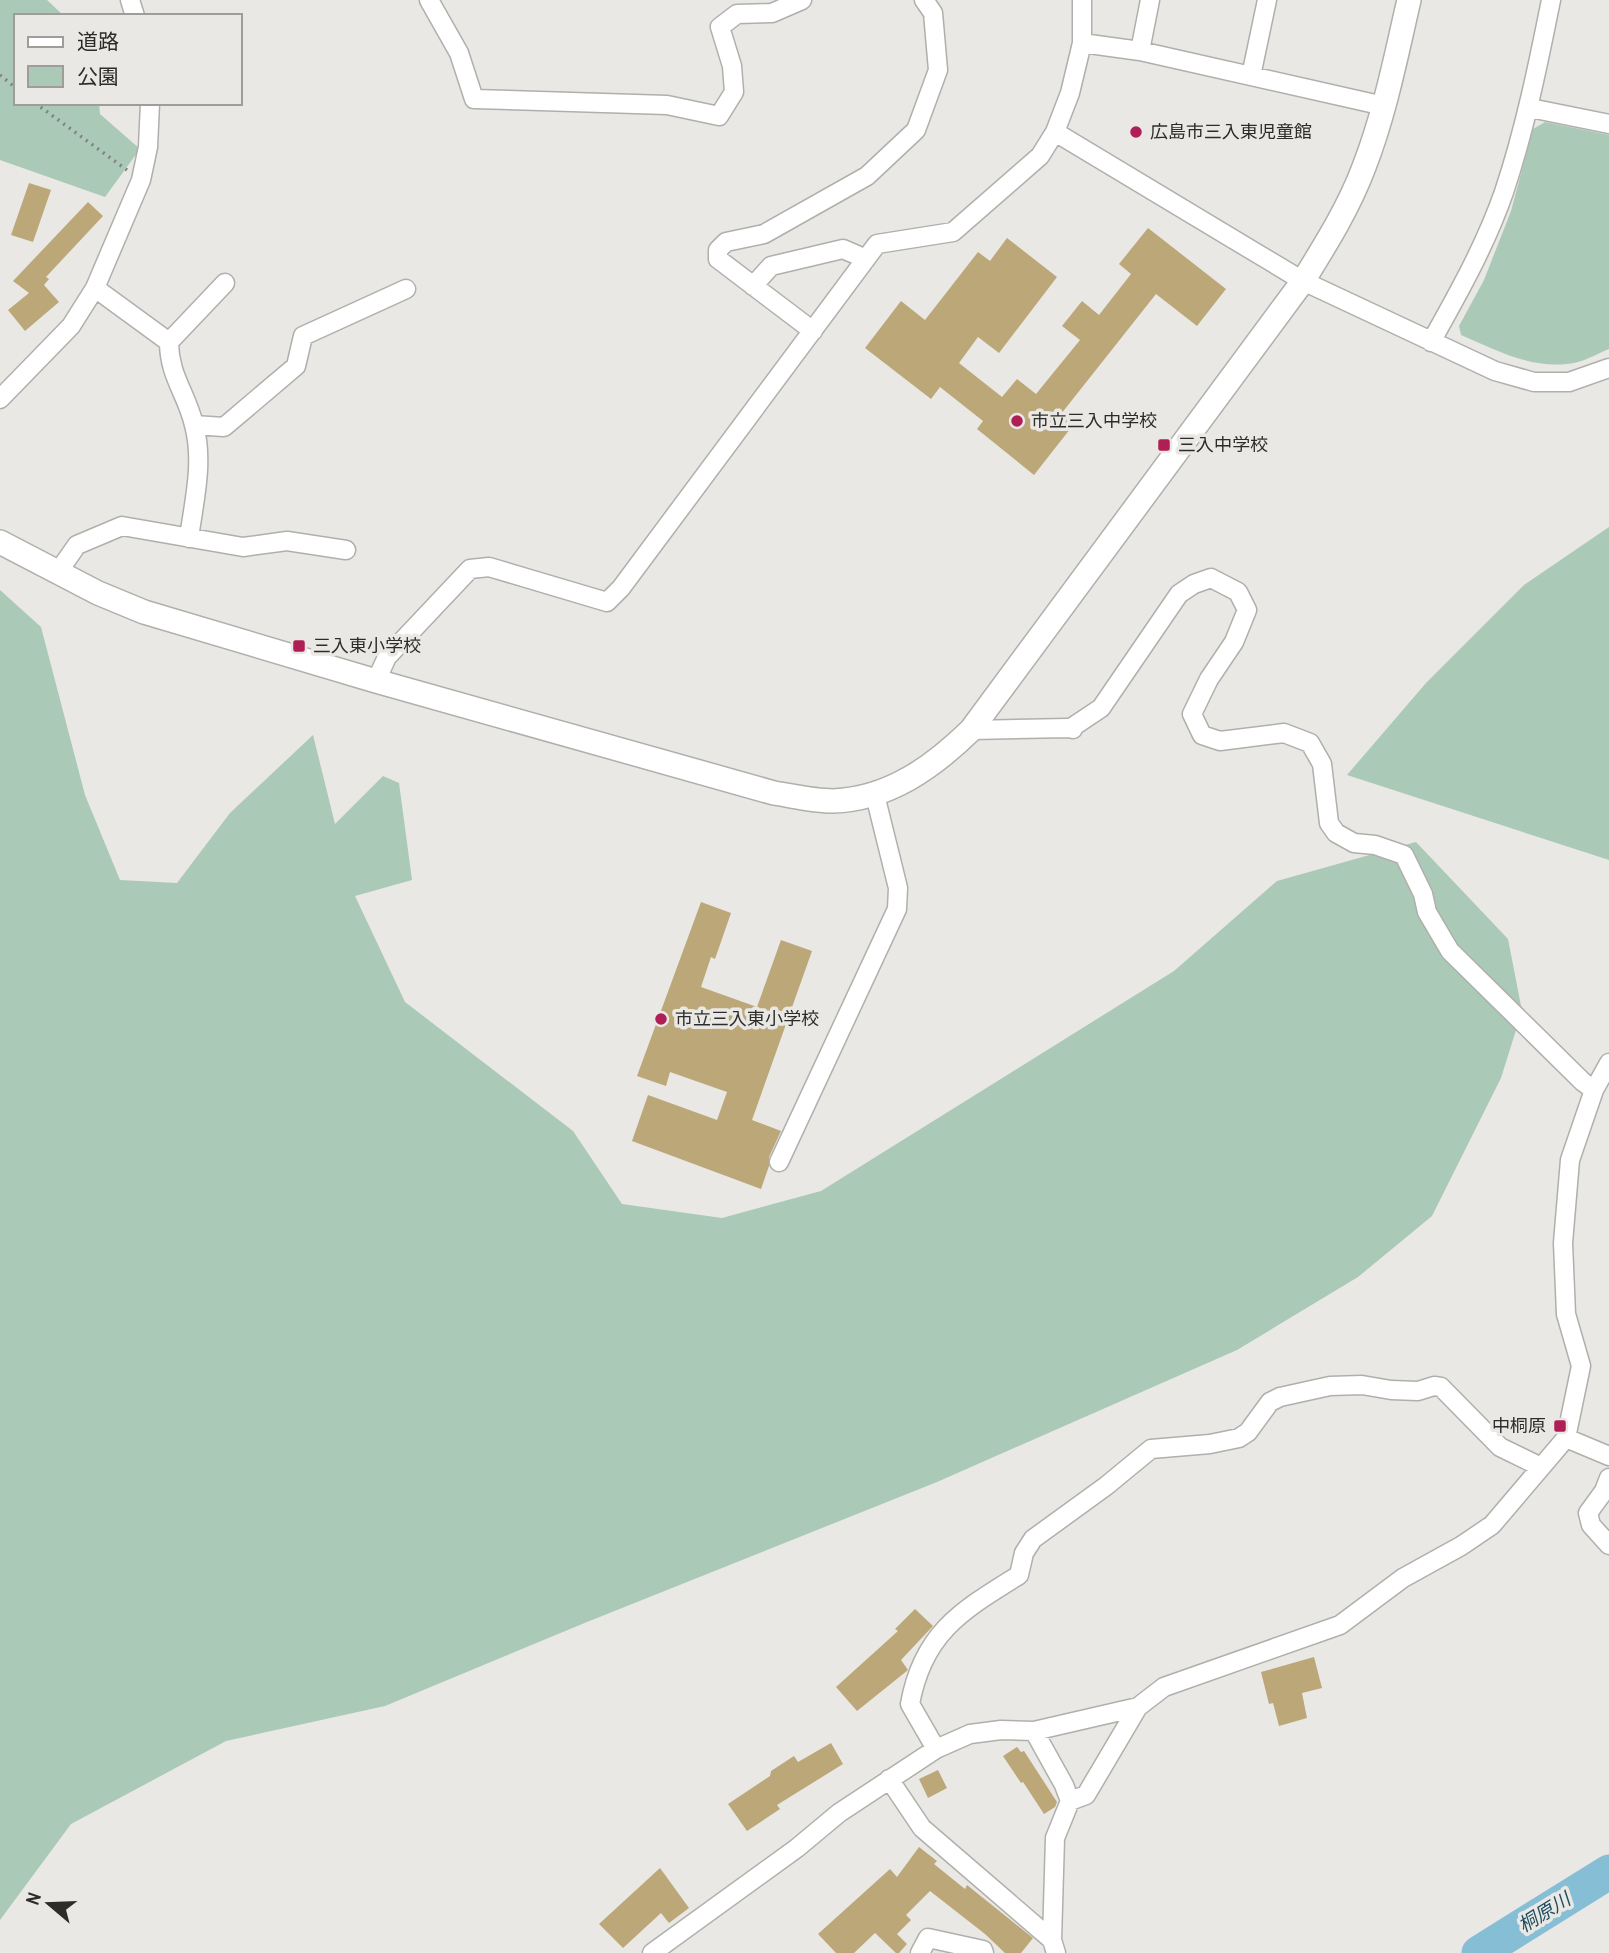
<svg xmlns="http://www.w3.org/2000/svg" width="1609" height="1953" font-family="'Archivo Narrow','Noto Sans JP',sans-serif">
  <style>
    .green { fill: #aac9b6 }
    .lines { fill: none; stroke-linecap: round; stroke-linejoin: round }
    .river { stroke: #86bed5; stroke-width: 35 }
    .building { fill: #bca779 }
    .minor-casing { stroke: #b0afac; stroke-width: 21 }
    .tertiary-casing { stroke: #b0afac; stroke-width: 26 }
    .path { stroke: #838280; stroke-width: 3.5; stroke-dasharray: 2 5; stroke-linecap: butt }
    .minor { stroke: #fff; stroke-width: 18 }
    .tertiary { stroke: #fff; stroke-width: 23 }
    .poi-dot { fill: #af1f55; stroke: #e9e8e4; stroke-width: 2.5 }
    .labels { text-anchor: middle; stroke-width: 7; stroke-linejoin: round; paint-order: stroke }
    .poi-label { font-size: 18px; fill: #2d2c2b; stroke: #e9e8e4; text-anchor: start }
    .water-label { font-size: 19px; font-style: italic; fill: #1e4c5e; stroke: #e9e8e4 }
  </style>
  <rect width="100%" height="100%" fill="#e9e8e4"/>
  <path class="green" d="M0 0H47L64 16H16V103H99L100 114 140 149 105 197 0 160Z
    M1545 122 1609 135V349C1599 353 1589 359 1578 362 1537 372 1498 351 1461 335L1459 326 1484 280 1511 211 1533 129Z
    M1609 527V860L1347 775 1426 683 1524 585Z
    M0 590 41 627 85 795 120 880 177 883 230 813 313 735 335 824 383 776 399 783 412 880 355 896 405 1002 573 1131 622 1204 722 1218 821 1191 1174 971 1277 881 1416 842 1508 939 1522 1011 1501 1078 1432 1216 1358 1277 1237 1350 937 1482 587 1622 385 1706 226 1741 71 1824 0 1920Z"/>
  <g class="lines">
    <path class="river" d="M1479 1953 1609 1872"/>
  </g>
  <path class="building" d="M29 183 51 190 33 242 11 235Z
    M88 202 103 216 46 277 49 279 44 285 59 302 25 331 8 310 29 293 13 281Z
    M1148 228 1226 289 1197 326 1156 294 1061 414 1074 424 1034 475 977 429 983 421 940 387 931 399 865 348 901 301 925 320 978 252 990 261 1007 238 1057 277 999 353 978 337 959 363 1002 397 1017 379 1036 394 1080 340 1062 326 1082 301 1099 315 1131 274 1119 264Z
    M701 902 731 913 715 959 711 957 701 987 757 1007 781 940 812 951 752 1120 781 1131 769 1157V1166L761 1189 632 1141 648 1095 717 1120 727 1092 670 1072 666 1086 637 1076Z
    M915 1609 933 1626 901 1660 908 1670 857 1711 836 1687 898 1631 895 1629Z
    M1314 1657 1322 1688 1302 1693 1307 1718 1279 1726 1273 1703 1269 1704 1261 1672Z
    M831 1743 843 1764 777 1805 780 1809 747 1831 728 1804 770 1776 771 1771 794 1756 798 1762Z
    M1017 1747 1021 1752 1024 1751 1057 1802 1055 1807 1044 1814 1023 1782 1021 1783 1003 1756Z
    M938 1770 947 1788 928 1798 919 1779Z
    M919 1847 937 1861 934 1864 965 1889 967 1885 1033 1938 1021 1953H1005L985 1934 930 1891 906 1915 911 1920 897 1934 907 1944 899 1953H896L875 1933 854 1953H836L818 1934 890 1869 897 1877Z
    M660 1868 689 1908 669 1923 661 1913 623 1948 599 1924Z"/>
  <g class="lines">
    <g class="minor-casing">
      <path id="minor" d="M130 0 135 16
        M429 0 459 53 474 99 667 105 719 116 734 92 732 66 720 27 737 14 772 13 802 0
        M1082 43 1140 51 1384 106
        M1140 51 1150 0
        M1251 76 1267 0
        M1530 108 1609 124
        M1055 132 1303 281 1495 371 1534 382H1569L1609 368
        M753 286 771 266 843 249 866 259
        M95 288 169 342
        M813 331 718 259V250L726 242 764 234 867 176 916 130 938 70 933 13 924 0
        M1431 342C1458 294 1486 244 1504 192 1525 129 1538 65 1551 0
        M0 399 71 326 95 288 141 180 148 147 150 103
        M194 425 224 427 296 366 303 336 406 289
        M189 538C194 501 204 462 194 425 187 394 169 376 169 342L225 283
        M58 572 77 545 122 526 243 547 287 541 346 550
        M376 681 387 657 470 569 489 567 607 602 621 588 877 244 953 232 1040 156 1055 132 1070 93 1082 43V0
        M971 730 1068 728 1073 729 1074 726 1101 708 1179 594 1194 584 1211 578 1238 592 1247 610 1234 642 1209 679 1192 714 1202 735 1220 741 1284 733 1310 743 1322 764 1329 823 1336 833 1354 843 1375 845 1404 855 1423 894 1427 912 1450 951 1583 1082 1594 1090
        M779 1162 897 909 898 888 875 795
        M1566 1438 1609 1456
        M1609 1478 1604 1491 1588 1513 1591 1525 1609 1545
        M1034 1731 1064 1785 1070 1801
        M936 1749 910 1704C923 1633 961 1611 1019 1575L1024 1553 1033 1539 1106 1486 1151 1449 1210 1444 1239 1438 1248 1432 1270 1402 1280 1397 1330 1386 1362 1385 1391 1390 1418 1391 1434 1386 1441 1387 1500 1447 1541 1467
        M889 1779 922 1828 1052 1940 1056 1953
        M1052 1940 1055 1838 1070 1801 1086 1795 1138 1707
        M652 1953 797 1848 839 1813 936 1749 970 1734 1001 1730 1034 1731 1138 1707 1164 1687 1340 1625 1403 1578 1461 1546 1492 1525 1566 1438 1581 1366 1566 1314 1563 1243 1570 1160 1594 1090 1609 1063
        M920 1953 928 1938 983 1950 984 1953"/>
    </g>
    <g class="tertiary-casing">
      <path id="tertiary" d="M0 542 98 593 144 612 376 681 774 793C793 796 814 801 833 801 889 799 933 767 971 730L1303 281C1326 244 1349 207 1364 167 1385 113 1396 56 1409 0"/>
    </g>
    <path class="path" d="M0 75 16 88
      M35 103 127 170"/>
    <use href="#minor" class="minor"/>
    <use href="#tertiary" class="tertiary"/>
  </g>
  <g class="poi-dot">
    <circle cx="1136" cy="132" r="7"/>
    <circle cx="1017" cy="421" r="7"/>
    <rect x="1157" y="438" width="14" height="14" rx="3.5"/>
    <rect x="292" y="639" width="14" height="14" rx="3.5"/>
    <circle cx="661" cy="1019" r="7"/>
    <rect x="1553" y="1419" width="14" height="14" rx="3.5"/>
  </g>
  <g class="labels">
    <g class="poi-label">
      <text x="1150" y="138">広島市三入東児童館</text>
      <text x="1031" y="427">市立三入中学校</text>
      <text x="1178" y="451">三入中学校</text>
      <text x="313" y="652">三入東小学校</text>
      <text x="675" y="1025">市立三入東小学校</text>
      <text x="1546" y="1432" text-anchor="end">中桐原</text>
    </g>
    <g class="water-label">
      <text transform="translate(1544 1912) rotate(-32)" y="7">桐原川</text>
    </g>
  </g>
  <rect x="14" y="14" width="228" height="91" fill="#e9e8e4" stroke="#9e9d9a" stroke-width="2"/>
  <rect x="28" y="37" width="35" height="10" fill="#ffffff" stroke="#9e9d9a" stroke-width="2"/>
  <text x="77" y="49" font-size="21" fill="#2d2c2b">道路</text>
  <rect x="28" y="66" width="35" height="21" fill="#aac9b6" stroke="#9e9d9a" stroke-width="2"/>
  <text x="77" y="84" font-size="21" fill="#2d2c2b">公園</text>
  <g transform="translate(49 1904) rotate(289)" stroke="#e9e8e4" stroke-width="5" paint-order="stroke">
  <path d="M0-5L12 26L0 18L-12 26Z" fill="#2d2c2b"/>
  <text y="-10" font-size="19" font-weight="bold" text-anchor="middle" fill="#2d2c2b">N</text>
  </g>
</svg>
